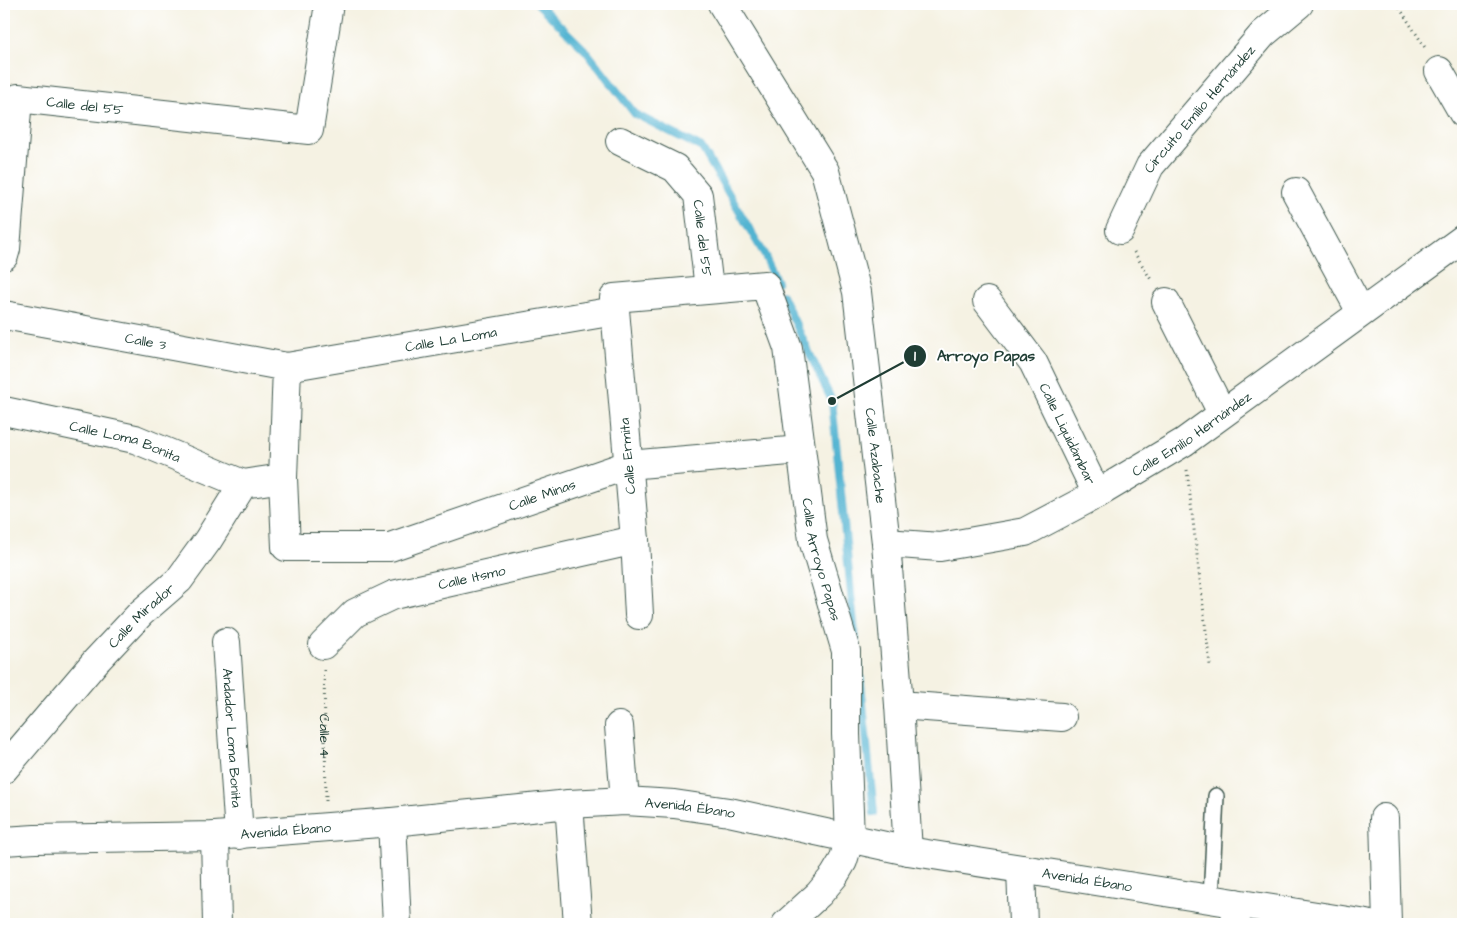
<svg xmlns="http://www.w3.org/2000/svg" width="1467" height="928" font-family="'Architects Daughter',sans-serif">
  <style>
    .lines { fill: none; stroke-linecap: round; stroke-linejoin: round }
    .stream { stroke: #52b4d1; stroke-width: 8 }
    .service-casing { stroke: #3f584e; stroke-width: 18 }
    .minor-casing { stroke: #3f584e; stroke-width: 30 }
    .tertiary-casing { stroke: #3f584e; stroke-width: 30 }
    .secondary-casing { stroke: #3f584e; stroke-width: 30 }
    .path { stroke: #3f584e; stroke-width: 3; stroke-dasharray: 1 4; stroke-linecap: butt }
    .service { stroke: #fff; stroke-width: 15 }
    .minor { stroke: #fff; stroke-width: 28 }
    .tertiary { stroke: #fff; stroke-width: 28 }
    .secondary { stroke: #fff; stroke-width: 28 }
    .labels { text-anchor: middle; stroke-width: 4; stroke-linejoin: round; paint-order: stroke }
    .street-label { font-size: 14px; fill: #1f3d34; stroke: #fff }
    .leader { fill: none; stroke: #1f3d34; stroke-width: 2 }
    .callout-dot { fill: #1f3d34; stroke: #fff; stroke-width: 2 }
    .mark-label { font-size: 15px; text-anchor: middle; font-weight: bold; fill: #fff }
    .callout-label { font-size: 15px; text-anchor: middle; font-weight: bold; fill: #1f3d34; stroke: #fff; stroke-width: 4; stroke-linejoin: round; paint-order: stroke }
  </style>
  <rect width="100%" height="100%" fill="#fff"/>
  <filter id="ink" filterUnits="userSpaceOnUse"><feTurbulence type="fractalNoise" baseFrequency=".02" numOctaves="2"/><feDisplacementMap in="SourceGraphic" scale="10" xChannelSelector="R" yChannelSelector="G"/><feConvolveMatrix kernelMatrix="1 2 1 2 8 2 1 2 1" color-interpolation-filters="sRGB"/></filter>
  <filter id="wash" filterUnits="userSpaceOnUse"><feTurbulence type="fractalNoise" baseFrequency=".0096" numOctaves="4" result="noise"/><feDisplacementMap in="SourceGraphic" scale="20" xChannelSelector="R" yChannelSelector="G"/><feGaussianBlur stdDeviation="1.12" result="paint"/><feColorMatrix in="noise" values="0 0 0 0 0 0 0 0 0 0 0 0 0 0 0 0 0 1.4 0 .05"/><feComposite in="paint" operator="in"/></filter>
  <g filter="url(#wash)">
    <rect width="100%" height="100%" fill="#f5f2e3"/>
    <g class="lines">
      <path class="stream" d="M538 4 586 51 635 114 702 148 763 252 777 282
        M782 295 832 401 856 644
        M859 665 874 813"/>
    </g>
  </g>
  <g filter="url(#ink)">
    <g class="lines">
      <g class="service-casing">
        <path id="service" d="M1211 899 1216 796"/>
      </g>
      <g class="minor-casing">
        <g id="minor">
          <path id="s2" d="M722 4 825 171 857 292 886 543 899 705 908 851"/>
          <path d="M1439 71 1463 113"/>
          <path id="s3" d="M620 141 675 168 698 195 709 289"/>
          <path d="M1296 192 1361 312"/>
          <path id="s4" d="M1120 230 1150 166 1263 34 1299 4"/>
          <path id="s5" d="M4 256 6 249 18 98 309 130 329 4"/>
          <path id="s6" d="M987 301 1033 362 1097 494"/>
          <path d="M1166 302 1222 413"/>
          <path id="s7" d="M4 315 287 367 615 311"/>
          <path id="s8" d="M287 367 283 478 286 547H390L628 465 801 450"/>
          <path id="s9" d="M4 411 135 439 243 484"/>
          <path id="s10" d="M886 543 940 547 1025 532 1097 494 1184 442 1463 239"/>
          <path id="s11" d="M639 615 635 540 614 298 765 285 788 348 813 540 846 651V734L850 838 843 861 834 876 819 894 786 924"/>
          <path id="s12" d="M226 642 239 835"/>
          <path id="s13" d="M323 645 355 613 393 595 635 540"/>
          <path d="M899 705 1062 717"/>
          <path d="M619 726 625 801"/>
          <path id="s14" d="M4 769 96 661 141 613 179 580 208 540 243 484 283 478"/>
          <path d="M569 804 578 924"/>
          <path d="M1384 818 1387 924"/>
          <path d="M392 822 397 924"/>
          <path d="M1021 869 1023 924"/>
          <path d="M1235 903 1236 924"/>
        </g>
      </g>
      <g class="tertiary-casing">
        <path id="tertiary" d="M215 836 217 924"/>
      </g>
      <g class="secondary-casing">
        <g id="secondary">
          <path id="s15" d="M4 841 35 839 215 836 392 822 569 804 625 801 674 804 729 812 908 851 1367 924"/>
        </g>
      </g>
      <g class="path">
        <path d="M1397 4 1426 49"/>
        <path d="M1134 252 1152 281"/>
        <path d="M1187 470 1210 665"/>
        <path id="s1" d="M324 670 326 801"/>
      </g>
      <use href="#service" class="service"/>
      <use href="#minor" class="minor"/>
      <use href="#tertiary" class="tertiary"/>
      <use href="#secondary" class="secondary"/>
    </g>
  </g>
  <g class="labels">
    <g class="street-label">
      <text dy="5" stroke="none"><textPath href="#s5" startOffset="226">Calle del 55</textPath></text>
      <text dy="5" stroke="none"><textPath href="#s4" startOffset="146">Circuito Emilio Hernández</textPath></text>
      <text dy="5" stroke="none"><textPath href="#s3" startOffset="140">Calle del 55</textPath></text>
      <text dy="5" stroke="none"><textPath href="#s7" startOffset="454">Calle La Loma</textPath></text>
      <text dy="5" stroke="none"><textPath href="#s7" startOffset="144">Calle 3</textPath></text>
      <text dy="5" stroke="none"><textPath href="#s10" startOffset="334">Calle Emilio Hernández</textPath></text>
      <text dy="5" stroke="none"><textPath href="#s6" startOffset="156">Calle Liquidámbar</textPath></text>
      <text dy="5" stroke="none"><textPath href="#s9" startOffset="125">Calle Loma Bonita</textPath></text>
      <text transform="translate(627 456) rotate(-95)" y="5">Calle Ermita</text>
      <text dy="5" stroke="none"><textPath href="#s2" startOffset="486">Calle Azabache</textPath></text>
      <text dy="5" stroke="none"><textPath href="#s8" startOffset="445">Calle Minas</textPath></text>
      <text dy="5" stroke="none"><textPath href="#s11" startOffset="751">Calle Arroyo Papas</textPath></text>
      <text dy="5" stroke="none"><textPath href="#s13" startOffset="168">Calle Itsmo</textPath></text>
      <text dy="5" stroke="none"><textPath href="#s14" startOffset="206">Calle Mirador</textPath></text>
      <text dy="5" stroke="none"><textPath href="#s1" startOffset="66">Calle 4</textPath></text>
      <text dy="5" stroke="none"><textPath href="#s12" startOffset="96">Andador Loma Bonita</textPath></text>
      <text dy="5" stroke="none"><textPath href="#s15" startOffset="688">Avenida Ébano</textPath></text>
      <text dy="5" stroke="none"><textPath href="#s15" startOffset="282">Avenida Ébano</textPath></text>
      <text dy="5" stroke="none"><textPath href="#s15" startOffset="1092">Avenida Ébano</textPath></text>
    </g>
  </g>
  <path class="leader" d="M832 401L915 356"/>
  <g class="callout-dot">
    <circle cx="832" cy="401" r="5"/>
    <circle cx="915" cy="356" r="12"/>
  </g>
  <g class="mark-label">
    <text x="915" y="361">1</text>
  </g>
  <g class="callout-label">
    <text x="986" y="361">Arroyo Papas</text>
  </g>
  <rect width="1467" height="928" fill="none" stroke="#fff" stroke-width="20"/>
</svg>
